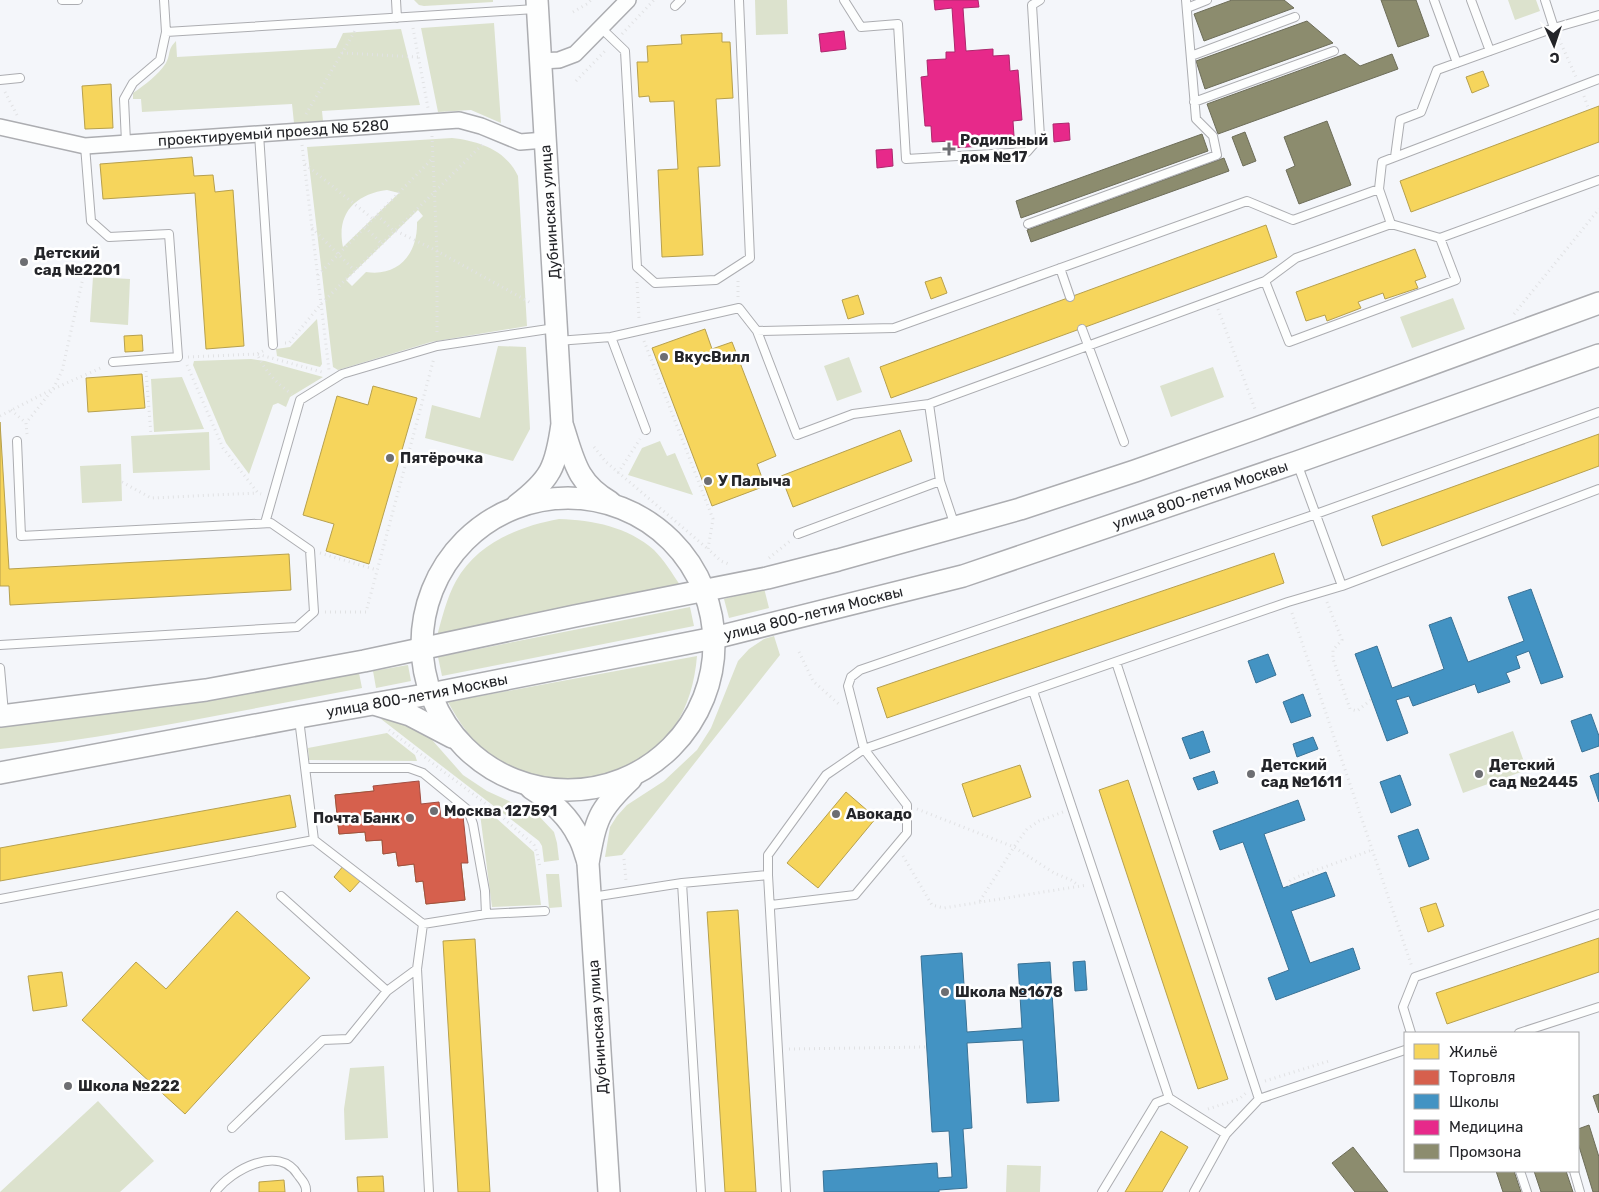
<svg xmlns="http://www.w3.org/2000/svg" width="1599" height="1192" font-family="Rubik,sans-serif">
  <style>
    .green { fill: #dce2cd; fill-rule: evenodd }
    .homes { fill: #f6d55c; stroke: #b7a04d }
    .shops { fill: #d6604d; stroke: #a14e42 }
    .schools { fill: #4393c3; stroke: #3a7295 }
    .health { fill: #e7298a; stroke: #ac286d }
    .industry { fill: #8c8c6e; stroke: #6d6d59 }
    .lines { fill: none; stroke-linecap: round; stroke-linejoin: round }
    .lane-casing { stroke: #acadb1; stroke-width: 10 }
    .street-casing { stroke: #acadb1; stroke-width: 18 }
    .secondary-casing { stroke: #acadb1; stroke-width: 24 }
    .path { stroke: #e1e2e4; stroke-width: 3; stroke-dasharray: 1 4; stroke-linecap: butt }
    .lane { stroke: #fdfefe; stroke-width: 8 }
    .street { stroke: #fdfefe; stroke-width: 15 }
    .secondary { stroke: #fdfefe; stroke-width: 21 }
    .poi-dot { fill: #6d6e72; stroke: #fff; stroke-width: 2 }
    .labels { text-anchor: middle; stroke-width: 5; stroke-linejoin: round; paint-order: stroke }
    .street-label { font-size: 15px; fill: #242529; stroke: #fff }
    .poi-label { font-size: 15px; font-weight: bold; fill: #242529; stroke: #fff; text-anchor: start }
  </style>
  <rect width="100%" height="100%" fill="#f4f6fa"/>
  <path class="green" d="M414 0H493V2L424 6 419 5Z
    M755 0H787L788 34 756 35Z
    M1508 0H1536L1540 11 1515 20Z
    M494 23 501 123 471 110 438 112 421 28Z
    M401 29 420 105 322 111 323 121 294 123 292 104 142 112 141 99H133V93C146 84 157 76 166 63 171 54 167 50 176 41L177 57 336 48 343 33Z
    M452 138C479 141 506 150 518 176L527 326 431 342 338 370 333 367 307 147ZM387 190 399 193 343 247C336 214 355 194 387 190ZM418 210 423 216 417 222C418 253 399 277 366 272L352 286 346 280Z
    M93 277 130 279 128 325 90 322Z
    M1453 298 1465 329 1412 348 1400 317Z
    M317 319 322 364 320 367 277 356 276 349 290 347Z
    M498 346 526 347 530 429 513 461 425 438 432 405 480 418Z
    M849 357 862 392 837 401 824 366Z
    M251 359 265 361 323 377 290 397 286 407 278 403 273 405 249 474 226 443 193 365 194 361Z
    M1213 367 1224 397 1171 417 1160 386Z
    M182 377 204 429 154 432 151 379Z
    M209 432 210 470 133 473 131 436Z
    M660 441 667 456 675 453 693 495 628 475 642 448Z
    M121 464 122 501 82 503 80 466Z
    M559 519C593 520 628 527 654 550 664 560 672 573 680 585L437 636C442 618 447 597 456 581 477 543 520 526 559 519Z
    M764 588 769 608 729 618 724 599Z
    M690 607 694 626 442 676 438 657Z
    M774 636 780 655 622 855 605 857 610 827 617 816 627 805 664 781 697 750 711 728 738 661 749 649 764 639Z
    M697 656C695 681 688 707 674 727 669 734 661 741 655 747 643 757 629 769 614 774 572 788 526 781 491 755 472 742 459 722 448 702Z
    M408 665 411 681 376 688 373 671Z
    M359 673 362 688C242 710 122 737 0 749V725L131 710Z
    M381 719H397L426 733 463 775 487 791 537 814 554 832 557 843 559 860 544 862 542 846 539 841Z
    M1513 731 1527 770 1463 793 1449 754Z
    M387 733 415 755 417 761 309 760 308 748Z
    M479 806 485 808 534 852 541 905 492 907Z
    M546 874H559L562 907 549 908Z
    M384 1066 388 1138 345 1140 344 1109 350 1068Z
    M98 1101 154 1161 120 1192H0Z
    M1007 1165 1041 1166 1040 1192H1006Z"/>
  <path class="homes" d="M722 33V42H730L733 98 716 99 720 166 698 167 703 255 662 257 658 170 678 169 674 101 650 102 649 96 639 97 637 62H648L647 46 682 44 681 35Z
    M1483 71 1489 86 1472 93 1466 77Z
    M111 84 113 128 85 129 82 86Z
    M1599 106V142L1411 212 1400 181Z
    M192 157 194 176 213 175 215 192 233 190 244 346 206 349 195 193 103 199 100 164Z
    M1266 225 1277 257 891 398 880 367Z
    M1415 249 1426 277 1415 281 1418 288 1385 299 1383 293 1358 302 1361 308 1327 321 1325 315 1306 321 1296 292Z
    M941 277 947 293 931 299 925 282Z
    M858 295 864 314 848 319 842 300Z
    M705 329 712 349 732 342 776 456 757 464 765 486 712 506 652 348Z
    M142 335 143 351 125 352 124 336Z
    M142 374 145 408 88 412 86 378Z
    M373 386 417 398 369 564 326 551 334 524 303 515 337 396 368 405Z
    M0 422 9 569 289 554 291 590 10 605 9 586H0Z
    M900 430 912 461 793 507 781 476Z
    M1599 434V466L1382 546 1372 516Z
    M1274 553 1284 583 887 718 877 688Z
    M1020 765 1031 797 973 817 962 784Z
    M1128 780 1228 1079 1198 1089 1099 790Z
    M374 791 375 802 385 801 386 808 394 807 395 818 404 816 405 823 412 822 413 833 422 832 423 839 430 838 431 844 441 843 442 854 449 853 450 865 461 863 465 900 426 904 423 881 416 882 414 864 398 866 396 852 383 854 382 840 366 841 365 832 339 834 335 795Z
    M846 792 876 818 818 888 787 863Z
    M290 795 296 827 0 881V848Z
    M344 865 361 880 350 892 334 877Z
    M1436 903 1444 926 1428 932 1420 908Z
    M738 910 756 1192H725L707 912Z
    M237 911 310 978 185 1114 82 1020 136 962 166 989Z
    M1599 938V972L1447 1024 1436 993Z
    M475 939 490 1192H458L443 941Z
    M62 972 67 1006 33 1011 28 976Z
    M1161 1131 1188 1147 1162 1192H1125Z
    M383 1176 384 1192H358L357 1177Z
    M284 1180 285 1192H259V1182Z"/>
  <path class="shops" d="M419 781 421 804 439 802 441 818 463 816 468 863H461L465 900 426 904 423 881 416 882 414 864 398 866 396 852 383 854 382 840 366 841 365 832 339 834 335 795 374 791 373 786Z"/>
  <path class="schools" d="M1531 589 1563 677 1541 684 1529 651 1516 656 1520 668 1506 673 1510 682 1478 693 1475 684 1413 706 1409 696 1396 700 1408 733 1387 741 1355 654 1377 646 1392 688 1444 669 1429 625 1451 617 1468 662 1524 641 1508 597Z
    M1268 654 1276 675 1256 683 1248 661Z
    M1303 694 1311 716 1291 723 1283 702Z
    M1591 714 1599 736V746L1582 752 1571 721Z
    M1203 731 1210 752 1190 759 1182 738Z
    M1313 737 1318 749 1297 757 1293 744Z
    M1214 771 1218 783 1198 790 1193 778Z
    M1599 773V802L1590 776Z
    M1400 775 1411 805 1391 813 1380 782Z
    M1298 800 1305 820 1264 834 1283 888 1326 872 1335 896 1291 911 1310 963 1353 948 1360 969 1276 1000 1268 978 1289 970 1243 842 1220 850 1213 831Z
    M1418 829 1429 859 1409 867 1398 836Z
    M962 953 967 1032 1022 1028 1018 964 1050 962 1059 1101 1027 1103 1023 1040 967 1043 972 1128 963 1129 967 1188 939 1190V1192H824L823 1171 937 1163 938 1178 952 1177 949 1131 932 1132 921 956Z
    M1085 961 1087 990 1075 991 1073 962Z"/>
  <path class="health" d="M934 0H978L979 7 963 8 966 51 993 49V56L1009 55 1010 71 1018 70 1022 120 1013 121 1014 136 999 138V145L952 148V141L932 142 931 126H925L921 77 928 76 927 60 946 59V52H955L952 8 935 10Z
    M844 31 846 49 821 52 819 34Z
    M1069 123 1070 140 1054 142 1053 124Z
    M892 149 893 166 877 168 876 150Z"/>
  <path class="industry" d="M1232 0H1284L1294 8 1204 41 1194 14Z
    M1381 0H1416L1429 36 1398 47Z
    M1307 21 1333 43 1205 89 1196 61Z
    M1345 54 1360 66 1392 54 1398 69 1218 134 1207 104Z
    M1327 121 1351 185 1299 204 1286 170 1295 166 1284 137Z
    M1245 132 1256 161 1243 166 1232 137Z
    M1202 134 1208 151 1021 218 1016 201Z
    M1224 158 1229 171 1031 242 1027 230Z
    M1599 1094V1113L1593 1096Z
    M1589 1125 1599 1157V1192H1593L1578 1143V1129Z
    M1353 1147 1388 1192H1355L1332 1163Z
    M1496 1171H1514L1521 1192H1503Z
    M1534 1171H1566L1573 1192H1541Z"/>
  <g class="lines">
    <g class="lane-casing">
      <path id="lane" d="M62 0H78
        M164 0 166 32
        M396 0 397 18
        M844 0 861 27 898 24 906 159 1027 152 1040 137 1032 5 1040 0
        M1434 0 1457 63
        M1471 0 1490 51
        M1545 0 1554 28
        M675 6 681 0
        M1187 8 1207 0
        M601 28 625 51 637 267 655 283 716 280 750 258 739 0
        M1191 56 1295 17
        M0 80 20 78
        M1194 102 1334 51
        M259 134 273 345
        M126 142 124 99 133 83 160 60 166 32 535 9
        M85 146 91 221 109 237 169 234 178 357 113 362
        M1395 157 1400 120 1421 112 1437 70 1554 28 1599 15
        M1028 224 1217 155 1213 136 1196 119 1186 0
        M1391 224 1440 238
        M1060 268 1070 297
        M1265 281 1289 342 1456 280 1440 238 1599 180
        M1082 329 1124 442
        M757 331 797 435 853 414 929 404 940 481 955 526
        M611 337 646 430
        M557 341 611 337 739 308 757 331 894 328 1247 201 1293 220 1379 189
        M929 404 1265 281 1296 258 1391 224 1379 189 1382 162 1599 79
        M1599 412 1316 514 860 670 851 677 848 686 864 749 1288 602 1342 586 1599 489
        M1297 463 1342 586
        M265 523 300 400 342 374 437 346 555 328
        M798 534 940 481
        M0 645 297 627 314 612 310 550 271 523 21 536 17 441
        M1116 662 1259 1099
        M0 668 4 713
        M1033 691 1169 1098 1156 1103 1102 1192
        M299 719 314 840 423 924 417 969 429 1192
        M305 768H409L423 773 468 810 473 824 485 891 486 914
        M682 883 701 1192
        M281 896 387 991
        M592 897 682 883 768 875
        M0 899 314 840
        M771 905 855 895 907 833V805L864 749 826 775 768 855V875L786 1192
        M423 924 486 914 545 911
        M1411 1033 1403 1007 1415 977 1599 914
        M1519 1033 1599 1007
        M1169 1098 1226 1134
        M232 1128 323 1040 348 1039 387 991 417 969
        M1520 1171 1527 1192
        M1574 1171 1580 1192
        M215 1192C231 1170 279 1144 298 1175 302 1180 307 1185 306 1192
        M1194 1192 1226 1134 1259 1099 1405 1050"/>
    </g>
    <g class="street-casing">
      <g id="street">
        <path d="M541 61 559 60 575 54 628 0"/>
        <path id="s1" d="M0 127 85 146 459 120 481 126 520 142 545 140"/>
      </g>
    </g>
    <g class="secondary-casing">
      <g id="secondary">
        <path d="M563 427C574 461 577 483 610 502"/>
        <circle cx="568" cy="644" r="146"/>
        <path d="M517 505C551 479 556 467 562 424L537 0"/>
        <path d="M377 705 410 715 452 737"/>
        <path d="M0 716 206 690 364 661 575 616 767 578 838 560 1020 509 1135 471 1254 429 1599 303"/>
        <path id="s2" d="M0 773 299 717 430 694 714 638 963 576 1297 462 1599 355"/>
        <path d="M531 788C550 800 568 815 578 836 583 844 585 854 588 862"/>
        <path d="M609 1192 588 863C596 819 598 810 631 779"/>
      </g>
    </g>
    <path class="path" d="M573 12 587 4 591 0
      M413 28 428 108
      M622 34 654 0
      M1559 39 1576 77
      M342 53 418 57
      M576 81 607 49
      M5 92 17 115
      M1584 96 1589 110
      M306 114 355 31
      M432 136 437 251V335
      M302 145 329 370
      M305 164 373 219
      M377 215 395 232
      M365 227 382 244
      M312 228 355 271
      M396 231 437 251 531 303
      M318 275 432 159
      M738 281V297
      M637 282 639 318
      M1218 309 1255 409
      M1514 314 1599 209
      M644 341 713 519 708 549 721 561 731 565
      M285 343H289L321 304 484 143
      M263 351 257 354C265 371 277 384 292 394
      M188 357 257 354 322 372
      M187 365 223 448 258 493 261 494
      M146 371 151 435
      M11 410 26 423
      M0 416 53 389 62 371 87 260
      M27 434 26 423 53 389 103 367
      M594 447 606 462 708 549
      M618 473 640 439
      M122 482 151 498 257 493
      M320 553 377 570
      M769 558 790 541
      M1327 602 1342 640 1333 650V659L1350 709 1357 711 1372 699
      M325 612H366L434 358
      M1292 613 1412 967
      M799 652 813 681 841 706
      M389 730 494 810 534 845 537 853 540 867
      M917 809 1014 847 1054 873 1071 880 1078 885
      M903 856 932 905 944 908 1087 885
      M624 859 626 881
      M1288 886 1290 881 1297 877 1372 850
      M980 901 1014 847 1027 829 1039 821 1063 812
      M789 1049 927 1047
      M1265 1081 1329 1061
      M1208 1109 1239 1099 1246 1093"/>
    <use href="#lane" class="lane"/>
    <use href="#street" class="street"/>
    <use href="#secondary" class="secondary"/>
  </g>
  <g class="poi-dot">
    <path d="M946.5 141.5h5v5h5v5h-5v5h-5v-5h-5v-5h5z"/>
    <circle cx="24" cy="262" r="5"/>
    <circle cx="664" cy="357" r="5"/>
    <circle cx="390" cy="458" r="5"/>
    <circle cx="708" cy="481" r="5"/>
    <circle cx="1251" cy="774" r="5"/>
    <circle cx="1479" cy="774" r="5"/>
    <circle cx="434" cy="811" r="5"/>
    <circle cx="836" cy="814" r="5"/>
    <circle cx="410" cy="818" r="5"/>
    <circle cx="945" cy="992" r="5"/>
    <circle cx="68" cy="1086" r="5"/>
  </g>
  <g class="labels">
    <g class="street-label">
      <text dy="5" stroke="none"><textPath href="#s1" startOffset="276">проектируемый проезд № 5280</textPath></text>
      <text transform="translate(550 212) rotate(-94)" y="5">Дубнинская улица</text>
      <text dy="5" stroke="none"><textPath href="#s2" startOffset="1234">улица 800-летия Москвы</textPath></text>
      <text dy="5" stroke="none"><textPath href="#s2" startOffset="829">улица 800-летия Москвы</textPath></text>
      <text dy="5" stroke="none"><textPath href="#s2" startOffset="424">улица 800-летия Москвы</textPath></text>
      <text transform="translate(598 1027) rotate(-94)" y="5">Дубнинская улица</text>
    </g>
    <g class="poi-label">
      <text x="960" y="145">Родильный<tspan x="960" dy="17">дом №17</tspan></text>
      <text x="34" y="258">Детский<tspan x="34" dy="17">сад №2201</tspan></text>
      <text x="674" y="362">ВкусВилл</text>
      <text x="400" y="463">Пятёрочка</text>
      <text x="718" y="486">У Палыча</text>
      <text x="1261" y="770">Детский<tspan x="1261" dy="17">сад №1611</tspan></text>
      <text x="1489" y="770">Детский<tspan x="1489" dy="17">сад №2445</tspan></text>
      <text x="444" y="816">Москва 127591</text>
      <text x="846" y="819">Авокадо</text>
      <text x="400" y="823" text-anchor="end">Почта Банк</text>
      <text x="955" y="997">Школа №1678</text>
      <text x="78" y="1091">Школа №222</text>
    </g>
  </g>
  <rect x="1404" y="1032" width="175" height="140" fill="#ffffff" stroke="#a7a8a9"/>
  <rect x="1414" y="1044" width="25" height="15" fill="#f6d55c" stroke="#a7a8a9"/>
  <text x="1449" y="1057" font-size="15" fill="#242529">Жильё</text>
  <rect x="1414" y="1070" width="25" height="15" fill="#d6604d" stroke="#a7a8a9"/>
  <text x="1449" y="1082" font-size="15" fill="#242529">Торговля</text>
  <rect x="1414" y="1094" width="25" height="15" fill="#4393c3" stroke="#a7a8a9"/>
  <text x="1449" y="1107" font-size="15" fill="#242529">Школы</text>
  <rect x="1414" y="1120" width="25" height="15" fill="#e7298a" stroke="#a7a8a9"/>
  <text x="1449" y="1132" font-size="15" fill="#242529">Медицина</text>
  <rect x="1414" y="1144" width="25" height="15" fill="#8c8c6e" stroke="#a7a8a9"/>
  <text x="1449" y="1157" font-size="15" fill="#242529">Промзона</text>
  <g transform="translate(1554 45) rotate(177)" stroke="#ffffff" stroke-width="4" paint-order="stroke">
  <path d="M0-4L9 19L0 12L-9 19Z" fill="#242529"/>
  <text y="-8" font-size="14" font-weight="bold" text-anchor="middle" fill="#242529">С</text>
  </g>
</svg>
